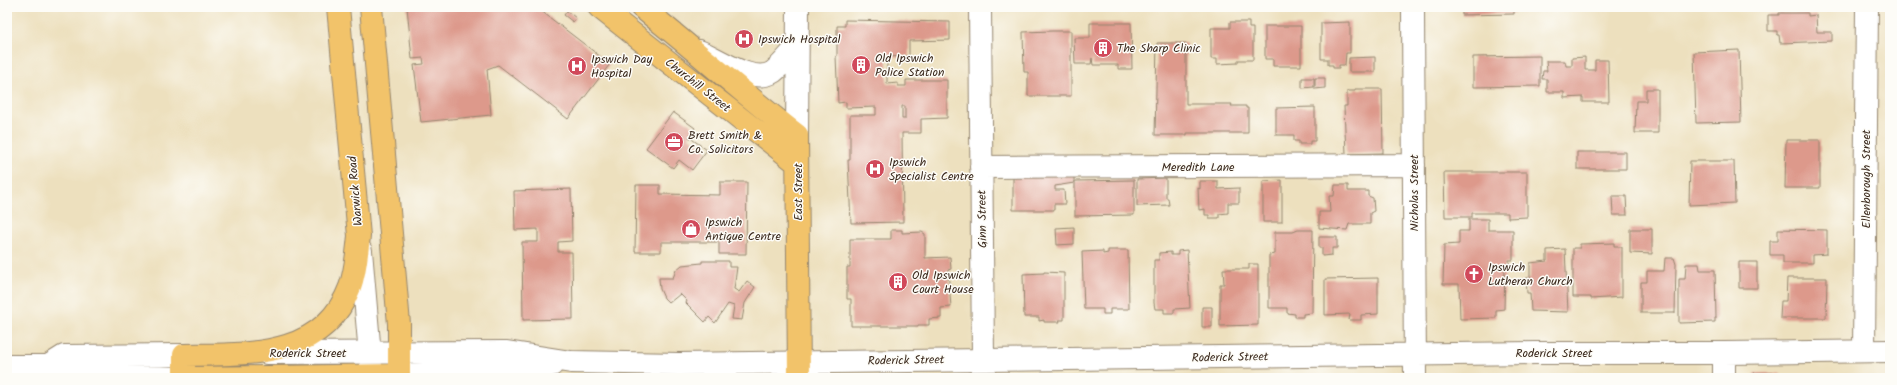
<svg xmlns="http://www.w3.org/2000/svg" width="1897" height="385" font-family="Kalam,sans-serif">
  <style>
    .building { fill: #dd998b; fill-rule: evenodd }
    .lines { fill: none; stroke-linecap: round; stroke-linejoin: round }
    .minor-casing { stroke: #94856e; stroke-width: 24 }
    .major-casing { stroke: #94856e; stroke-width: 24 }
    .minor { stroke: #fff; stroke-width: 22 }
    .major { stroke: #f2c36a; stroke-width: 22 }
    .labels { text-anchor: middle; stroke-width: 3; stroke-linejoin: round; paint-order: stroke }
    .poi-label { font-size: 12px; fill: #3b2a1e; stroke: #fdfcf7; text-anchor: start }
    .street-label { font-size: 12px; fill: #3b2a1e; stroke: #fdfcf7 }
  </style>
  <rect width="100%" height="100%" fill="#fdfcf7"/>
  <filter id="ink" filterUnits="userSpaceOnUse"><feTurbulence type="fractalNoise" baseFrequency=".025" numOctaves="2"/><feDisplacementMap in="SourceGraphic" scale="8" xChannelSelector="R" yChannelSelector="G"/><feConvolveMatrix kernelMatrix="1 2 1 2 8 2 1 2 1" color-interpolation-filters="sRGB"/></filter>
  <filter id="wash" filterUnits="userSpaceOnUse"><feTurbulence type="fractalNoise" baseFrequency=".012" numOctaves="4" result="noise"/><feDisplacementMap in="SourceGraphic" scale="16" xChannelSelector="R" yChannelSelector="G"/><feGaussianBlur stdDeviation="0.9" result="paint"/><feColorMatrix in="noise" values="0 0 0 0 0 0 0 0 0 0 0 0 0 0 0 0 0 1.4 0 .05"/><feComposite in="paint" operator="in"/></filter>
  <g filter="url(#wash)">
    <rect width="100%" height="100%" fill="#ede0be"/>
    <g id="blocks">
      <path class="building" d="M407 7H536L610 64 568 119 498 65 487 69 491 115 421 122 414 65 424 64 423 58 412 59Z
        M1462 7H1514V14L1462 15Z
        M567 11 576 18 573 22 564 15Z
        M1779 13H1808V16L1816 15 1817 32H1832V41L1780 43 1779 35H1777V31H1768V15H1779Z
        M845 20 950 22V40L909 41V56L887 57V84L898 83V86H906V80H947V118L921 119V133H902L903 222 851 223 848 160H850V115H876V107L846 108V102L838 103 836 56H837V26H845ZM902 106H905V119H902Z
        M1230 22H1249V28H1253V60H1238V63L1217 64V59H1211V28H1230Z
        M1350 22V53H1346L1345 65H1339V68H1333V65H1328V59H1321V23Z
        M1090 23H1131L1132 69H1118V65H1093L1092 58 1091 64H1075L1074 38H1090Z
        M1265 26H1301V66H1273V59H1265Z
        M1052 31H1071V96H1028V72H1024L1023 32Z
        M1157 43H1186V104H1232L1231 106H1246V108H1248V133H1187V135H1155Z
        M1739 50 1741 122 1696 123 1694 52Z
        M1540 56V86L1473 87V57Z
        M1375 57V72H1349V58Z
        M1585 57V70H1595V60H1608L1609 102H1583V97L1564 98V92H1547V79H1542L1543 71H1547L1546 61H1565L1566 66H1572V58Z
        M1302 78H1314V87L1302 88Z
        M1315 78H1325V88L1315 89Z
        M1355 89H1382L1383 153 1346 154 1344 106H1347V91H1355Z
        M1646 89H1658V133H1635L1636 101H1646Z
        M1315 107V141H1310V144H1299V141H1294V135H1276V108Z
        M673 112 695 128 689 137 707 150 692 170 679 160 673 168 646 148Z
        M1786 140H1820V188H1785Z
        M1577 152H1626V169H1577Z
        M1690 161H1734L1735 203 1689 205Z
        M1444 172H1527V217L1508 218V213H1472V217H1445Z
        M1074 174V183L1055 186V190H1064L1065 204H1054V210H1013V175Z
        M1166 178V198H1168L1169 205 1137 206V179Z
        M1134 180V215L1075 216V181Z
        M1282 180V222H1263V181Z
        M1200 181H1218V189L1239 188V203H1228V213L1219 214V218H1209V215H1205V209L1199 210 1198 188 1200 189Z
        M720 182H747L746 254H719V242H661V252H635L636 185H660V194L720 195Z
        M1335 185H1348V191H1368V196L1373 198 1374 211 1370 213V224H1349L1347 230 1319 228V212H1330L1329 196H1334Z
        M571 189 572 241 558 242V252H572L573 319 523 320 522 242H538V229L515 230 514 191Z
        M1612 196H1626L1627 215H1613Z
        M1469 219H1488V230H1513V260H1509V264H1505L1504 309 1496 310V318L1460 319 1459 284H1443L1444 245 1459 244V231H1469Z
        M1074 227V244L1057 245 1056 228Z
        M1630 229H1652V254L1630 253Z
        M1778 229 1827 230V254L1813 255V263H1783V255H1770V241H1778Z
        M891 230H902V233L922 232 925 234V258L950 257 951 269 948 270 951 307 941 308V318L929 319V325H918V326H851V299H847V267H850V239H891Z
        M1298 230H1313L1312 313 1303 314V317H1295V314L1287 313V308H1269V255L1275 254V232H1293Z
        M1319 237H1337V248H1332V255L1322 256V248H1319Z
        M1614 243V247H1622V297L1591 299V297H1573V248H1580V244Z
        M1565 249 1568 312 1531 311 1530 293H1527L1526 278H1530V263L1547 261V250Z
        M1108 250H1128L1129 309H1110V314H1103V309H1084L1082 252 1103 251V254L1108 253Z
        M1187 250 1190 308 1174 309V313H1164V309H1155L1154 303V260H1159V253L1171 252V255H1178V251Z
        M1665 258H1674L1676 264 1675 313H1641V282H1647V271H1664Z
        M702 261H729V267H737L734 289 739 292 747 281 755 287 745 303 742 320 732 319 734 306 728 304 715 323 709 317 705 322 686 303 687 301 680 294 669 303 664 298 660 289 659 278H673L676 270 682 265 702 263Z
        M1739 262H1757V288H1739Z
        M1249 264H1258V325L1220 326V284H1224L1223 269H1249Z
        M1686 264H1699L1700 270H1715L1716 318H1715V322L1679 323V279H1685Z
        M1044 272 1064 273V320H1059L1060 322H1044V320L1039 321V317H1024L1023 274 1044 273Z
        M1378 278V314L1361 315V320H1349L1350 314 1325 315V279Z
        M1787 278H1827L1826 318H1780L1781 301H1786Z
        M1202 307H1212V327H1202Z
        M1754 373H1780V378H1754Z"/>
    </g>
  </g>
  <g filter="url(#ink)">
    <use href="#blocks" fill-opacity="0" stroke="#94856e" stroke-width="1"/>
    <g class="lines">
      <g class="minor-casing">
        <path id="minor" d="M980 7 983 359
          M1413 7 1415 378
          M699 51C718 58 753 85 773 72 782 65 789 55 797 47
          M797 135 798 7
          M981 167 1414 165
          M361 251 371 366
          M1864 351 1867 7
          M267 353 507 352 571 362 679 364 1536 353H1724L1890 351
          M7 366H48L64 356 184 355
          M48 366 61 375 180 378
          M399 375 500 373 552 365
          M1724 378V353"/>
      </g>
      <g class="major-casing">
        <path id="major" d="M599 7 797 163
          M641 7C694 49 744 94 797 135L799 378
          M184 378V355C247 354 323 359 350 287 356 271 357 253 359 236L338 7
          M189 378 399 375V324L371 7"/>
      </g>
      <use href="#minor" class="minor"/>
      <use href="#major" class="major"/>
    </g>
  </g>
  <defs>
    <g id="hospital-disc" transform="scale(1)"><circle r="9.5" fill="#d1495b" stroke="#fdfcf7"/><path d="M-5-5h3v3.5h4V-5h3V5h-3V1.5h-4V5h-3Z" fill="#fff"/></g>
    <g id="building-disc" transform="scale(1)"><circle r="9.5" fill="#d1495b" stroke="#fdfcf7"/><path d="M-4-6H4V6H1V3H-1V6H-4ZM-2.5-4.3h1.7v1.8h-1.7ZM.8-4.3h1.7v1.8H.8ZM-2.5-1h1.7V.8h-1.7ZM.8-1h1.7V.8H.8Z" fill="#fff"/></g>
    <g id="office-disc" transform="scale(1)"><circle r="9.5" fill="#d1495b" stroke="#fdfcf7"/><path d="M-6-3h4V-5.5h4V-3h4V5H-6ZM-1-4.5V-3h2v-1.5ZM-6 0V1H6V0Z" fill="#fff"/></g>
    <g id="shop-disc" transform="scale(1)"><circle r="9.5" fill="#d1495b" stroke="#fdfcf7"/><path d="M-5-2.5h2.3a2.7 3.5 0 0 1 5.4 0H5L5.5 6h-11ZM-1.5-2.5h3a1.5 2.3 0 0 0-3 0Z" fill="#fff"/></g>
    <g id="church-disc" transform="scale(1)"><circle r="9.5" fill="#d1495b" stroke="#fdfcf7"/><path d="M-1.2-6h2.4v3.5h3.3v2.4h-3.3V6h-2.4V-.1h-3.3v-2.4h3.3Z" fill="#fff"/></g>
  </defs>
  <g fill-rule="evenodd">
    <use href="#hospital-disc" x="744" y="39"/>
    <use href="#building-disc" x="1103" y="48"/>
    <use href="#building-disc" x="861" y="65"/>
    <use href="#hospital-disc" x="577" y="66"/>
    <use href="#office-disc" x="674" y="142"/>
    <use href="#hospital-disc" x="875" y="169"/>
    <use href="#shop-disc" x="691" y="229"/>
    <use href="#church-disc" x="1474" y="274"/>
    <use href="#building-disc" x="898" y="282"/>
  </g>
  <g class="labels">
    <g class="poi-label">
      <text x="758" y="43">Ipswich Hospital</text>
      <text x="1117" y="52">The Sharp Clinic</text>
      <text x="875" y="62">Old Ipswich<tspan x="875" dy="14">Police Station</tspan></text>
      <text x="591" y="63">Ipswich Day<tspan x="591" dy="14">Hospital</tspan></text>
      <text x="688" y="139">Brett Smith &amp;<tspan x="688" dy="14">Co. Solicitors</tspan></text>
      <text x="889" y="166">Ipswich<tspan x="889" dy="14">Specialist Centre</tspan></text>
      <text x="705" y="226">Ipswich<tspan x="705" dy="14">Antique Centre</tspan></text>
      <text x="1488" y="271">Ipswich<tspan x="1488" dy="14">Lutheran Church</tspan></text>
      <text x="912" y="279">Old Ipswich<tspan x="912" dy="14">Court House</tspan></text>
    </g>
    <g class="street-label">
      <text transform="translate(698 85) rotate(38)" y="4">Churchill Street</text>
      <text x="1198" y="171">Meredith Lane</text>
      <text transform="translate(1866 179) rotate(-90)" y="4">Ellenborough Street</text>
      <text transform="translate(355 191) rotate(-95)" y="4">Warwick Road</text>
      <text transform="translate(798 192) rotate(-90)" y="4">East Street</text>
      <text transform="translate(1414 193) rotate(-90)" y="4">Nicholas Street</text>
      <text transform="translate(982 219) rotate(-91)" y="4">Ginn Street</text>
      <text x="308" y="357">Roderick Street</text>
      <text x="1554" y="357">Roderick Street</text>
      <text transform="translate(1230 357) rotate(-1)" y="4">Roderick Street</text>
      <text transform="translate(906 360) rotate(-1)" y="4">Roderick Street</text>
    </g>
  </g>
  <rect width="1897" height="385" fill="none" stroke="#fdfcf7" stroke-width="24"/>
</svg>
